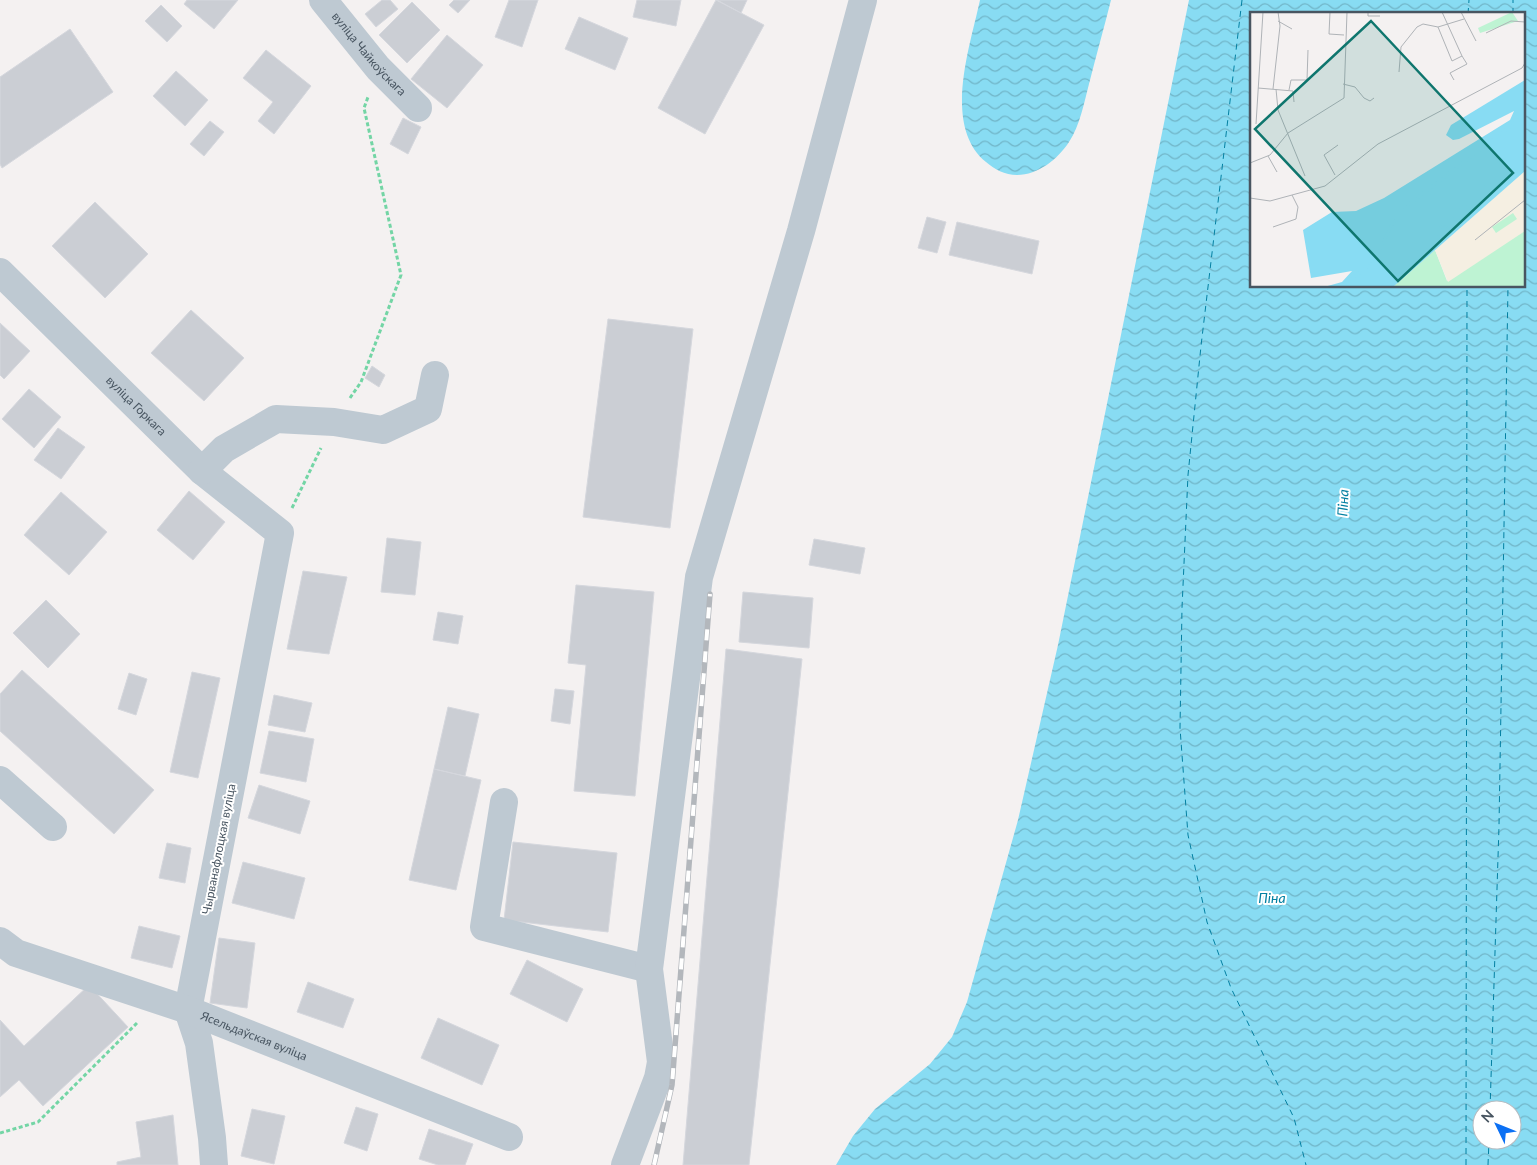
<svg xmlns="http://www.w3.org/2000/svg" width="1537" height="1165" font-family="Lato,sans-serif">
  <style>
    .water { fill: url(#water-waves); fill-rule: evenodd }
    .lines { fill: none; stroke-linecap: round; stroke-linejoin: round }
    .ferry { stroke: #0380a2; stroke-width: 1; stroke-dasharray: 6 5; stroke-linecap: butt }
    .building { fill: #cbced4; stroke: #d5d7dd }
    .path { stroke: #73d5a5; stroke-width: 3; stroke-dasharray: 4 2.5; stroke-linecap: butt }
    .minor { stroke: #bec9d2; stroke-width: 28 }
    .rail-casing { stroke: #b3b7bc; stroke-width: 5.5 }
    .rail { stroke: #fff; stroke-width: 4; stroke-dasharray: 11; stroke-linecap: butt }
    .labels { text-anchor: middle; stroke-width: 4; stroke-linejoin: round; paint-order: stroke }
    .street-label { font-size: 12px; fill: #485561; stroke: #fff }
    .water-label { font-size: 14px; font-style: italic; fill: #0380a2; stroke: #fff }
    .inset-river { fill: none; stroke: #88dcf3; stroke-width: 2.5 }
    .inset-road { fill: none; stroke: #afb3b7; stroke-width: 1 }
    .view { fill: #0f766e; fill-opacity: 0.15; stroke: #0f766e; stroke-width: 2.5 }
    .inset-edge { fill: none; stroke: #485561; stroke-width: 2.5 }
  </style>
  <defs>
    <pattern id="water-waves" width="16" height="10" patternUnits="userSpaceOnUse" patternTransform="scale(1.25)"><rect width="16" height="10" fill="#88dcf3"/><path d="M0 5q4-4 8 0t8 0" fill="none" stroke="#71b5c8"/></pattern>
  </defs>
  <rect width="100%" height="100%" fill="#f4f1f1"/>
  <path class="water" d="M980 0H1111C1104 28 1096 56 1089 84 1084 103 1080 125 1069 142 1058 159 1038 175 1017 175 1005 175 994 169 986 162 942 126 970 47 980 0Z
    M1189 0H1537V1165H836L853 1136 875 1109 930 1064 952 1037 967 1002 1018 820 1058 645ZM1251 14H1523V286H1251ZM1482 1110H1512V1140H1482Z"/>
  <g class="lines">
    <path class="ferry" d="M1242 0 1201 346 1188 475 1182 608 1180 728 1188 835 1207 922 1231 988 1294 1118 1306 1165
      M1468 14 1469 0
      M1513 14V0
      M1490 1110 1499 826 1508 286
      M1466 1165 1467 286
      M1488 1165 1489 1140"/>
  </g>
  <path class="building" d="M187 0H238L214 29 184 4Z
    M382 0H390L398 9 376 27 365 14Z
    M454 0H470L458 13 449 5Z
    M509 0H538L522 47 495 37Z
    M637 0H681L676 26 633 17Z
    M716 0 764 25 705 134 658 108Z
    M717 0H747L741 13Z
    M412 2 440 30 407 63 379 35Z
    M161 5 182 26 167 42 145 21Z
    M579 17 628 38 615 70 565 49Z
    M70 29 113 92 2 168 0 164V77Z
    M447 35 483 65 447 108 411 79Z
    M266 50 311 86 274 134 258 121 273 102 243 78Z
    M176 71 208 100 185 126 153 96Z
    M403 118 421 127 408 154 390 144Z
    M210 121 224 132 204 156 190 144Z
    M95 202 148 254 105 298 52 246Z
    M927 217 946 222 937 253 918 248Z
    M957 222 1039 241 1032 274 949 255Z
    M191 310 244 358 204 401 151 353Z
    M608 319 693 329 670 528 583 517Z
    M0 323 30 351 4 379 0 375Z
    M372 366 385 375 379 387 365 378Z
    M29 389 61 417 34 448 2 419Z
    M58 428 85 447 61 479 34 460Z
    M189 491 225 522 193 560 157 530Z
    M61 492 107 532 69 575 24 535Z
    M387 538 421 542 415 595 381 592Z
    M814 539 865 548 860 574 809 565Z
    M303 571 347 577 329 654 287 649Z
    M576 585 654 592 635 796 574 791 586 665 568 663Z
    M743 592 813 598 809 648 739 642Z
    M46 600 80 634 48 668 13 633Z
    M438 612 463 616 458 644 433 640Z
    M726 649 802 659 749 1165H683Z
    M22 670 154 790 114 834 0 731V694Z
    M192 672 220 678 198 778 170 772Z
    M129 673 147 679 136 715 118 709Z
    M555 689 574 691 570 724 551 721Z
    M274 695 312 703 305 732 268 725Z
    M448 707 479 714 465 776 434 769Z
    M269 731 314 739 306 782 260 773Z
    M434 769 481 780 456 890 409 880Z
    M259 785 310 801 300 834 248 818Z
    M513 842 617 853 608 932 504 920Z
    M167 843 191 848 185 883 159 878Z
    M243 862 305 878 294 919 232 903Z
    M139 926 180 936 172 968 131 958Z
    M219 938 255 943 247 1008 210 1003Z
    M527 960 583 989 567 1022 510 994Z
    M308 982 354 999 343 1028 297 1012Z
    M89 985 128 1027 43 1106 19 1080 0 1097V1020L24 1046Z
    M438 1018 499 1045 482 1085 421 1058Z
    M356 1107 378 1114 367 1151 344 1143Z
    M252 1109 285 1116 274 1164 241 1156Z
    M173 1115 178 1165H117V1162L141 1157 136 1122Z
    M429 1129 473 1144 465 1165H438L419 1159Z"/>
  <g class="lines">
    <path class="path" d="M350 398 361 382 401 275 364 108 368 97
      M292 508 321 448
      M0 1133 38 1122 137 1023"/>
    <g class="minor">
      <path id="s1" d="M323 0 378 68 418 108"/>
      <path id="s2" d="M0 272 202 471 280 533 188 1010 199 1043 212 1138 214 1165"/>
      <path d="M202 471 224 449 276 419 334 422 383 430 428 409 435 375"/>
      <path d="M0 780 53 827"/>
      <path d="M504 802 484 927 649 969"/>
      <path id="s3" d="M0 941 16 953 188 1010 509 1137"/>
      <path d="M625 1165 658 1078 661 1062 649 969 699 577 801 231 863 0"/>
    </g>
    <g class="rail-casing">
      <path id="rail" d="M654 1165 672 1085 710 594"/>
    </g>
    <use href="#rail" class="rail"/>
  </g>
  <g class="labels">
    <g class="street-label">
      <text dy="4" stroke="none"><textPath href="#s1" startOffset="71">вуліца Чайкоўскага</textPath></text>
      <text dy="4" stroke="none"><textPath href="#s2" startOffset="191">вуліца Горкага</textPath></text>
      <text transform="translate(219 849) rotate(-79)" y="4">Чырванафлоцкая вуліца</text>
      <text dy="4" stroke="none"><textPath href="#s3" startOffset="272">Ясельдаўская вуліца</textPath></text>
    </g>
    <g class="water-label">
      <text transform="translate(1343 503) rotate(-87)" y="5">Піна</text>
      <text x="1272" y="903">Піна</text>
    </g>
  </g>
  <g transform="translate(1250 12)">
    <rect width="275" height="275" fill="#f4f1f1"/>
    <path d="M262 0 268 9 230 21 228 16Z" fill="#bef3d3"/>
    <path d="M275 199V275H143L185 238 197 269Z" fill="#bef3d3"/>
    <path d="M275 159V219L198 270 185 238Z" fill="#f5efe2"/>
    <path d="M263 201 267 207 246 221 242 215Z" fill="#bef3d3"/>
    <path d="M275 68V159L143 275H74L92 270 102 259 61 266 53 218 82 200 106 199 134 186 260 108 264 99 209 127 203 128 196 123 201 113Z" fill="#88dcf3"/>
    <path class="inset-river" d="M91 275 124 250 141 214 158 193 275 103M126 275 275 138M131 275 275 148"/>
    <path class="inset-road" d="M80 0 79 22 94 23M118 0V4H130M211 0 226 29M28 9 42 17M188 15 202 49 212 44 192 0M236 21 261 9 275 10M149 60 151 35 167 15 173 12 188 15 214 7M204 68 200 61 217 52 212 44M93 72 105 75 114 86 120 89 124 86M8 76 43 79 44 90M23 77 30 14 28 0M26 77 28 98 55 164M39 78 41 68H57L58 38M6 112 13 0M18 144 27 160M0 151 20 143 38 121 94 86 97 0M85 163 74 143 88 133M0 186 20 189 75 174 128 132 272 56 275 51M23 215 46 207 48 195 42 183M225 228 275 188"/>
    <path class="view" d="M121 9 263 161 148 269 5 117Z"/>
    <rect width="275" height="275" class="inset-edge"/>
  </g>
  <g transform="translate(1497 1125) rotate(313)"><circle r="24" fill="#ffffff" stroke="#b6bbc0"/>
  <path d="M0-4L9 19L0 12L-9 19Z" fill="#0b70f4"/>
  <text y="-8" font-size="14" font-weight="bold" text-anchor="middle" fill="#485561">N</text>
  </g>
</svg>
